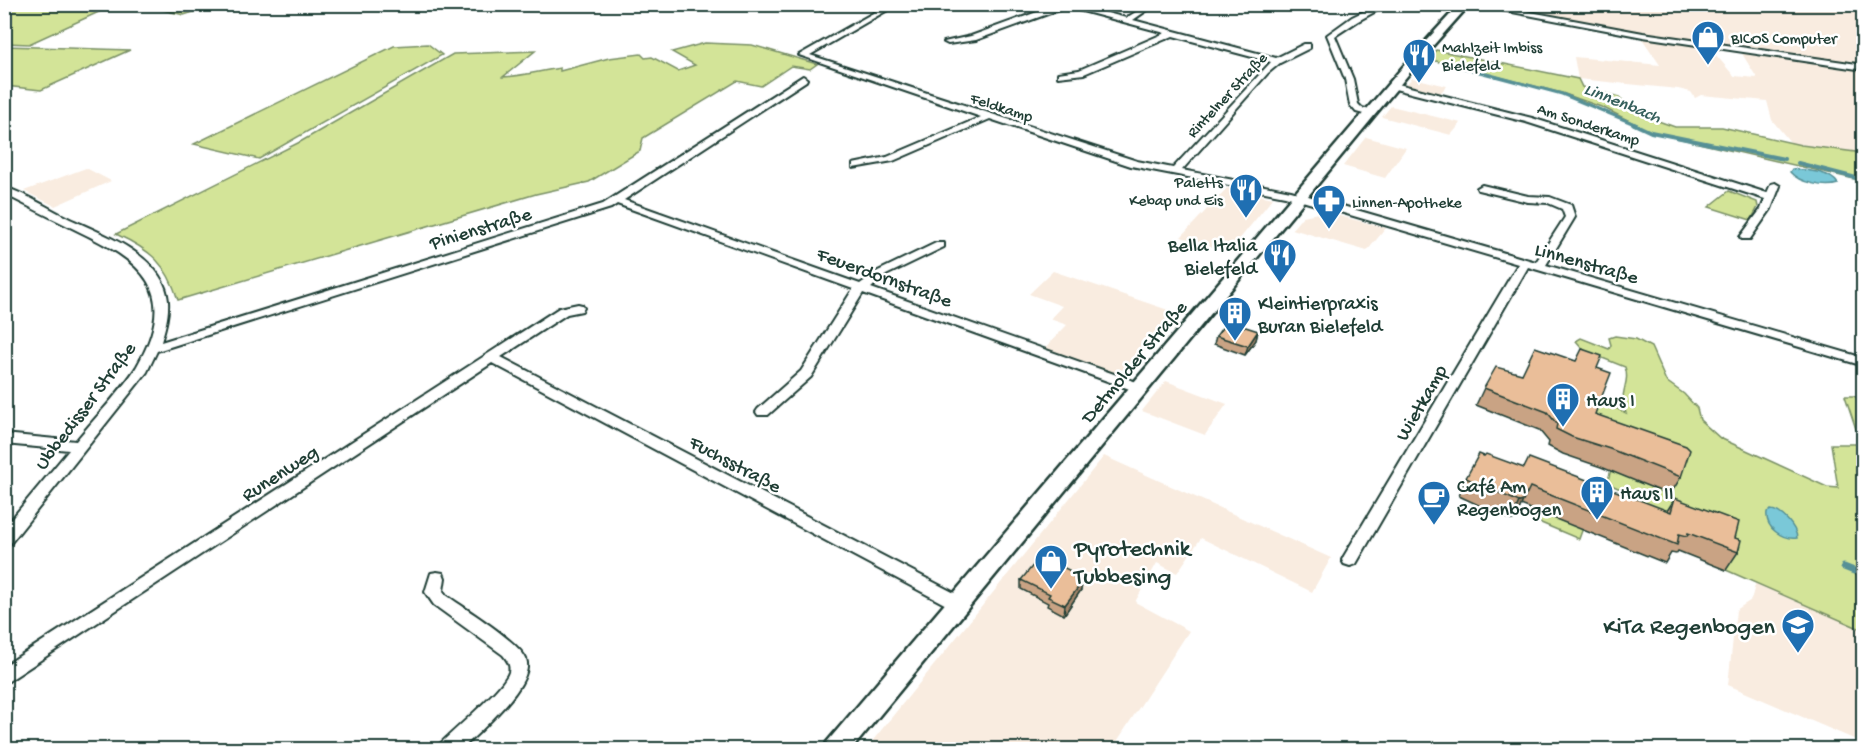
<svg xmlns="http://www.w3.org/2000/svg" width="1868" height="754" font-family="'Gochi Hand',sans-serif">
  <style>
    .built { fill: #f9ece0 }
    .green { fill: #d3e498; stroke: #799066; stroke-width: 1.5 }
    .water { fill: #7ac8d8; stroke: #569096; stroke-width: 1.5 }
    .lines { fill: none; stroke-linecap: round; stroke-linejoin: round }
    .stream-far2 { stroke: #569096; stroke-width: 3 }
    .stream-far1 { stroke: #569096; stroke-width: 4 }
    .stream { stroke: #569096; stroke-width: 7 }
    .minor-casing { stroke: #1f3d34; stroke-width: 4 }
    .tertiary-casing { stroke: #1f3d34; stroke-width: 5 }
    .minor { fill: #fff; fill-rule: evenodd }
    .tertiary { fill: #fff; fill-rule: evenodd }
    .wall { fill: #c9a384; stroke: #1f3d34; stroke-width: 1.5 }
    .shaded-wall { fill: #a4856b; stroke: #1f3d34; stroke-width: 1.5 }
    .building { fill: #eabe99; stroke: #1f3d34; stroke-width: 1.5 }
    .labels { text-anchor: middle; stroke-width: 5; stroke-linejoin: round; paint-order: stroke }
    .far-poi-label { font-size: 16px; fill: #1f3d34; stroke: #fff; text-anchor: start }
    .far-street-label { font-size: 16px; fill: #1f3d34; stroke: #fff }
    .far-water-label { font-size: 18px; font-style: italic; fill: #36605d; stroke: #fff }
    .street-label { font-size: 20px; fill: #1f3d34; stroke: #fff }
    .poi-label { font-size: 20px; fill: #1f3d34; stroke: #fff; text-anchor: start }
    .near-poi-label { font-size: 24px; fill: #1f3d34; stroke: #fff; text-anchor: start }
  </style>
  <rect width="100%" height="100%" fill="#fff"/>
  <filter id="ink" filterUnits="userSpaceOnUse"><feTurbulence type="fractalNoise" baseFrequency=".0167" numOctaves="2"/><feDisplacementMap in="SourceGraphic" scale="12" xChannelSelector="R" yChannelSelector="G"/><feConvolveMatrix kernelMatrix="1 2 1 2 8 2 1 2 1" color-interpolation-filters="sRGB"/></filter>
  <g filter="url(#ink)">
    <path class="built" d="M1488 5H1863V66L1642 32Z
      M1641 37 1709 47 1734 76 1757 78 1741 52 1863 71V153L1791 143 1772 120 1767 101 1701 95 1695 98 1691 92 1678 89 1578 79 1574 57 1660 65Z
      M1412 78 1422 80 1447 86 1439 94 1405 86Z
      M1391 106 1461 123 1451 135 1382 117Z
      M1366 137 1406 148 1385 178 1343 166Z
      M86 168 111 181 55 206 24 191Z
      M1227 188 1273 198 1229 252 1181 237Z
      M1318 213 1336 215 1386 228 1367 251 1292 229 1303 216Z
      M1053 271 1177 313 1123 377 1045 348 1067 325 1050 319 1062 306 1029 294Z
      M1166 381 1227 404 1205 435 1142 411Z
      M1104 456 1331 558 1312 592 1201 538 1177 573 1157 563 1135 602 1189 631 1112 749H968L952 740 944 749 865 750Z
      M1757 578 1863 622V743L1728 685 1736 610 1751 600Z"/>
    <path class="green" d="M4 5 5 4 114 5 29 44 5 43Z
      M141 5H216L184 15Z
      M705 43 752 45 817 64 810 69 791 66 761 86 737 81 643 138 640 151 589 182 536 194 178 300C167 264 151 250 116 234L300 142 453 54 535 51 503 77C523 76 540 71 560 68V71L609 58 641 54 645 58 652 57 678 71 695 65 672 52Z
      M428 44 442 55 259 159 194 144 394 46Z
      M5 46 130 50 41 90 5 86Z
      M1436 50 1578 79 1582 87 1619 97 1636 113 1675 127H1722L1801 145 1863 153V181L1651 132 1604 108 1562 93 1428 59Z
      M1729 191 1757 202 1758 207 1751 220 1709 207Z
      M1615 336 1636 339 1651 347 1666 381 1684 394 1697 408 1700 420 1720 438 1827 487 1838 488 1831 444H1861L1845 396H1854L1863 401V630L1726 570 1629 499 1627 492 1607 483 1611 470 1661 491 1579 409 1598 400 1626 413C1617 394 1631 384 1625 367L1585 351 1576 341 1581 338 1609 349 1611 345 1609 338Z
      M1530 508 1583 528 1579 539 1534 520 1529 515Z"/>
    <path class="water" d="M1792 169C1806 170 1830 171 1838 184 1825 188 1799 183 1790 172Z
      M1771 510C1782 511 1796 527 1797 538 1782 540 1765 528 1767 512Z"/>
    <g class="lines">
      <path class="stream-far2" d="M1453 65 1562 94 1637 125"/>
      <path class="stream-far1" d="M1634 124 1651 132 1784 159
        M1798 163 1864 180"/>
      <path class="stream" d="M1844 567 1864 575"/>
      <g class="minor-casing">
        <path id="minor" d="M889 4H898L810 55 1137 161 1173 168 1271 62 1173 36 1084 74 1058 77V73L1079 70 1165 33 1067 7 976 40 948 44 944 42 971 36 1059 4H1074L1126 18 1149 4H1156L1133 20 1276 58 1304 44H1310V48L1280 63 1268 73 1182 170 1291 191 1536 262 1565 217 1562 209 1548 203 1528 202 1478 190 1477 188 1482 185 1528 196 1550 197 1571 205 1575 217 1546 265 1864 358V366L1528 267 1356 564 1350 566 1344 564 1342 560 1344 556 1518 264 1285 196 1131 166 990 119 893 161 853 168V164L887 157 981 117 799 55Z
          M1379 4H1389L1358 21 1335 36 1353 79 1358 104 1362 108 1374 111 1376 113 1371 116 1356 112 1350 105 1345 79 1327 35 1352 17Z
          M1470 4H1488L1643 33 1864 65V70L1643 37Z
          M803 76 807 79 806 81 624 200 860 284 878 271 936 243H944V247L886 275 871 288 1145 385 1147 388 1145 391H1135L863 293 811 377 768 415H758L756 412 758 409 801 371 853 289 617 204 611 208 157 351 147 372 10 544 4 546V528L69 450 4 444V434L76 441C94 419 123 389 137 366 181 289 141 261 74 229 51 218 28 206 4 194V187C27 194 49 209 70 219 105 235 164 256 168 301 169 315 165 328 161 342L603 204Z
          M1394 83 1532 118 1767 193 1771 184 1775 183 1780 186 1771 209 1750 239H1742L1740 237 1761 209 1765 199 1526 122 1391 88V84Z
          M578 304 582 305 584 308 582 311 567 314 501 357 966 599 969 604 966 609 960 611 954 609 492 363 4 684V666L559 308Z
          M437 572 443 573 445 578 443 591 446 595C464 608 518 641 526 659 536 684 478 732 461 750H437L440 744C454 730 504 688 509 672 511 665 507 660 503 655L434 605 425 592 431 573Z"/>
      </g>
      <g class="tertiary-casing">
        <path id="tertiary" d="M1460 4H1470L1421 59 851 750H824L827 742 1413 55Z"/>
      </g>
      <use href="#minor" class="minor"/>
      <use href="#tertiary" class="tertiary"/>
    </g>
    <path class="wall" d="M1258 331 1256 340 1245 355 1214 344 1216 336Z
      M1597 368 1595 414 1681 477 1670 495 1601 467 1563 454 1548 446 1549 442 1539 430 1476 405 1484 388 1522 374Z
      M1524 468 1667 511 1675 498 1735 538 1738 552 1726 570 1678 551 1676 554 1671 553 1665 563 1521 505 1515 519 1511 520 1459 496 1466 478Z
      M1021 580 1081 590 1064 615 1047 606 1048 603 1021 589Z"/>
    <path class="shaded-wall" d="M1258 331 1256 340 1245 355 1248 346Z
      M1523 501 1515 519 1511 520 1519 502Z
      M1083 581 1081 590 1064 615 1065 605Z"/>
    <path class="building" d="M1227 321 1258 331 1248 346 1216 336Z
      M1535 347 1576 361 1582 349 1602 356 1597 368 1611 373 1595 414 1686 446 1690 450 1681 477 1610 449 1572 437 1556 429 1557 424 1547 412 1484 388 1496 367 1522 374Z
      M1479 454 1484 456 1486 454 1524 468 1529 458 1671 512 1675 498 1739 522 1735 538 1741 540 1738 552 1688 533 1687 536 1679 534 1677 545 1530 487 1523 501 1519 502 1466 478Z
      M1040 557 1069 570 1072 576 1083 581 1065 605 1048 597 1050 594 1021 580Z"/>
  </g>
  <defs>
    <g id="shop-pin" transform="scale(1.725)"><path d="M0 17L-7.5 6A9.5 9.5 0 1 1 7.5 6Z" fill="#1f6fb2" stroke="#fff"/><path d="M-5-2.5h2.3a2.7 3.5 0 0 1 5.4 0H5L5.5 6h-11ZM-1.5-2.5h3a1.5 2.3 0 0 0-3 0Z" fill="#fff"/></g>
    <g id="restaurant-pin" transform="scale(1.725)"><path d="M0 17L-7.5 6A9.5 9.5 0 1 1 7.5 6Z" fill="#1f6fb2" stroke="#fff"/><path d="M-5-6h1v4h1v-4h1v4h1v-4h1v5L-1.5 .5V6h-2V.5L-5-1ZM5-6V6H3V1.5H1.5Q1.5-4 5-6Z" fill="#fff"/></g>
    <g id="pharmacy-pin" transform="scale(1.725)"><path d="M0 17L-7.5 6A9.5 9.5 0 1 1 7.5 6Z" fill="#1f6fb2" stroke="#fff"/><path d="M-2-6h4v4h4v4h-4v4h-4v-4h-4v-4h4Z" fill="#fff"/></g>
    <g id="building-pin" transform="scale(1.725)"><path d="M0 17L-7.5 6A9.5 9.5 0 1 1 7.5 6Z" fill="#1f6fb2" stroke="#fff"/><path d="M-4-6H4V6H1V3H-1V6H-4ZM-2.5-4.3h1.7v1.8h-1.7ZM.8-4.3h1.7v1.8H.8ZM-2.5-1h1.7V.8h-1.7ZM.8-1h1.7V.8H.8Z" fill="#fff"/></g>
    <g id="cafe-pin" transform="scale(1.725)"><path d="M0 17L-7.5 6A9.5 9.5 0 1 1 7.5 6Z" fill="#1f6fb2" stroke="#fff"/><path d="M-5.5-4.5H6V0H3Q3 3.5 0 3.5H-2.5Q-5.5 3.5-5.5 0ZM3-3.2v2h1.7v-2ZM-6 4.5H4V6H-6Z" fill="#fff"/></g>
    <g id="school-pin" transform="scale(1.725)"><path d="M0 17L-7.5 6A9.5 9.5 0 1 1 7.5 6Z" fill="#1f6fb2" stroke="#fff"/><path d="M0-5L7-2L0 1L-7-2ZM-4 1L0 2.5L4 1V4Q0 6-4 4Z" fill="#fff"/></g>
  </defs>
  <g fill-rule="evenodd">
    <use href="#shop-pin" x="1708" y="37"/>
    <use href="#restaurant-pin" x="1419" y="55"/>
    <use href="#restaurant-pin" x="1246" y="190"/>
    <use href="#pharmacy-pin" x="1329" y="201"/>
    <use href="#restaurant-pin" x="1280" y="255"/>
    <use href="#building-pin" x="1235" y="313"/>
    <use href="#building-pin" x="1563" y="399"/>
    <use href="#building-pin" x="1597" y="492"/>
    <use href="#cafe-pin" x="1434" y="497"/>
    <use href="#shop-pin" x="1051" y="561"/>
    <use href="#school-pin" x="1798" y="625"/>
  </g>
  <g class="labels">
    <g class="far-poi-label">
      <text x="1731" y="43">BICOS Computer</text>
      <text x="1442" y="52">Mahlzeit Imbiss<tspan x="1442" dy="18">Bielefeld</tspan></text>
      <text x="1223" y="187" text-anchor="end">Paletts<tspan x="1223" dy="18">Kebap und Eis</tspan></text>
      <text x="1352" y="207">Linnen-Apotheke</text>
    </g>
    <g class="far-street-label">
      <text transform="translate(1226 94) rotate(-47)" y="6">Rintelner Straße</text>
      <text transform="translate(1002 106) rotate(18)" y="6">Feldkamp</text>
      <text transform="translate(1589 123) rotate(18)" y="6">Am Sonderkamp</text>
    </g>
    <g class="far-water-label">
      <text transform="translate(1623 102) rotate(22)" y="6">Linnenbach</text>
    </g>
    <g class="street-label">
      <text transform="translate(480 227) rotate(-17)" y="7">Pinienstraße</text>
      <text transform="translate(1587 262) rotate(16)" y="7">Linnenstraße</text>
      <text transform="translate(885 276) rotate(20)" y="7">Feuerdornstraße</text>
      <text transform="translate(1133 361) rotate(-50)" y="7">Detmolder Straße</text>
      <text transform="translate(1420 402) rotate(-60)" y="7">Wietkamp</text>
      <text transform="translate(84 405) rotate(-53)" y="7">Ubbedisser Straße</text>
      <text transform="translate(736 463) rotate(28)" y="7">Fuchsstraße</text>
      <text transform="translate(279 472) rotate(-33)" y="7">Runenweg</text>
    </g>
    <g class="poi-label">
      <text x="1257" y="251" text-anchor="end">Bella Italia<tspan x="1257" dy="23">Bielefeld</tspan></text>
      <text x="1258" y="309">Kleintierpraxis<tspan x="1258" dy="23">Buran Bielefeld</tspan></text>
      <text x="1586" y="406">Haus I</text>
      <text x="1457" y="492">Café Am<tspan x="1457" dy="23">Regenbogen</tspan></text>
      <text x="1620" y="499">Haus II</text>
    </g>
    <g class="near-poi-label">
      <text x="1074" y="555">Pyrotechnik<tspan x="1074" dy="28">Tubbesing</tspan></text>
      <text x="1775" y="633" text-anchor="end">KiTa Regenbogen</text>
    </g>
  </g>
  <rect width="1868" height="754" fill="none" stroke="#fff" stroke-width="24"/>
  <rect x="12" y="12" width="1844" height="730" fill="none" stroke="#1f3d34" stroke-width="2" filter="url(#ink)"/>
</svg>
